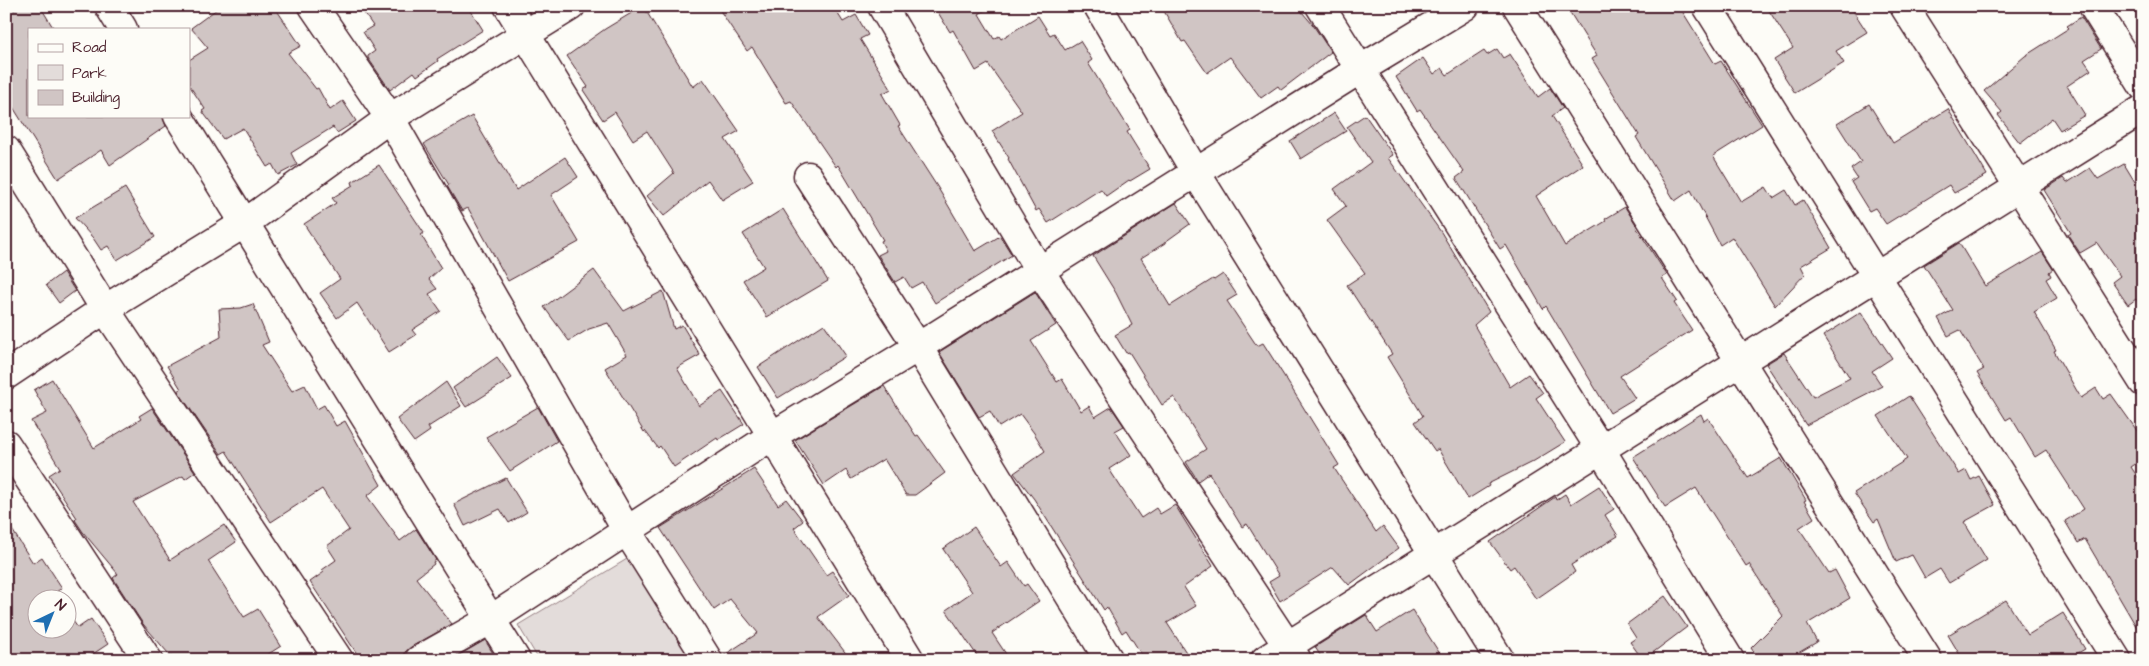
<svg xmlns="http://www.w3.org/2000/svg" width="2149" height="666" font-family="'Architects Daughter',sans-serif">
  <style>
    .green { fill: #e3dcda; stroke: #967e82 }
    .building { fill: #d0c5c4; stroke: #4a1f2b }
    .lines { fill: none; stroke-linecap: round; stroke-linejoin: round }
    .minor-casing { stroke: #4a1f2b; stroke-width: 31 }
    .minor { stroke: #fdfcf7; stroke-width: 28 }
  </style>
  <rect width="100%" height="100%" fill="#fdfcf7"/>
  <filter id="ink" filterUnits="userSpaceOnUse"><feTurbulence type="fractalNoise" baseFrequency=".02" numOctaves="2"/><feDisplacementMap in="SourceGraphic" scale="10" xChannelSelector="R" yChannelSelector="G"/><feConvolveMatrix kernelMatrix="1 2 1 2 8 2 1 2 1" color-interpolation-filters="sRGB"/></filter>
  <g filter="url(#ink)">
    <path class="green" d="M632 556 696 660H539L518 625Z"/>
    <path class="building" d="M20 6H40L54 29H29V116H162L166 126 110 165 101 150 58 179 6 96V15Z
      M221 6H274L301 46 288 53 316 89 318 88 330 110 343 101 356 121 337 133 333 127 291 153 297 165 278 175 272 164 267 167 243 128 223 139 202 111 205 109 189 85V60L208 48 191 28Z
      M359 6H468L483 30 437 59 438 61 417 76 414 72 390 90 368 58V56L375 51 363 32 373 26Z
      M643 6 693 87 703 79 739 131 725 139 753 181 722 200 708 180 664 216 647 196 674 173 647 131 633 140 615 112 603 120 583 90 588 87 567 56 605 29Z
      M717 6H833L843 22 856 15 868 35 860 39 891 89 882 94 900 125 898 126 938 188 975 251 1000 236 1012 255 935 303 922 282 911 288 904 277 895 282 878 255 886 251 881 241 883 240 838 165 836 167 791 101 786 103 752 47 747 51Z
      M934 6H992L979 14 994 39 999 36 1001 39 1038 16 1050 35 1054 33 1065 50 1080 41 1092 60 1088 63 1130 130 1127 132 1150 169 1130 181 1129 180 1106 196 1101 189 1048 223 1039 209 1036 211 1008 159 1009 158 992 131 1022 112 988 64 976 71 953 30 950 32Z
      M1161 6H1297L1313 25 1331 52 1281 90 1278 86 1261 98 1230 57 1207 73 1185 41 1182 42Z
      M1566 6H1679L1715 64 1721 61 1762 125 1713 156 1741 202 1766 187 1773 198 1786 190 1795 205 1803 200 1831 248 1801 266 1805 274 1775 306 1732 237 1720 245 1691 190 1675 201 1636 137 1639 135 1592 59 1597 56Z
      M1766 6H1850L1867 32 1836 51 1844 63 1795 93 1774 60 1793 48Z
      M2081 17 2101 49 2084 60 2091 70 2067 86 2085 115 2060 130 2052 118 2020 143 1998 115 2002 112 1984 91 2025 56 2069 28 2067 26Z
      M1497 49 1503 58 1510 54 1538 97 1550 88 1563 108 1552 116 1583 165 1536 196 1565 246 1606 221 1605 219 1625 207 1637 226 1636 227 1667 275 1662 278 1677 301 1674 303 1692 330 1620 376 1635 398 1610 413 1546 306 1543 309 1506 245 1500 249 1456 178 1464 172 1420 109 1417 111 1396 77 1423 58 1434 74 1442 68 1447 75 1484 51 1487 55Z
      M1869 104 1893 143 1948 109 1987 175 1954 193 1949 185 1886 224 1875 208 1869 211 1851 182 1857 178 1851 169 1861 162 1837 124Z
      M1334 113 1346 131 1301 159 1290 141Z
      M1365 115 1393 155 1388 158 1441 232 1489 312 1474 325 1510 387 1529 374 1543 393 1536 398 1565 442 1534 461 1488 484 1489 486 1468 499 1438 449 1435 451 1415 422 1423 416 1387 357 1392 354 1347 285 1365 273 1327 220 1346 206 1334 189 1371 162 1347 127Z
      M472 116 516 190 565 157 578 177 551 195 579 242 508 281 468 208 462 211 447 186 449 185 424 144Z
      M2124 164 2135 182 2143 177V309L2136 299 2128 305 2112 282 2120 276 2097 243 2080 253 2068 235 2071 233 2044 190 2063 178 2067 183 2090 168 2098 179Z
      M379 165 424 233 421 235 441 268 429 279 437 289 429 294 441 311 412 330 416 335 389 352 357 303 337 318 320 293 340 279 304 224 336 203 332 198 353 185 352 182Z
      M125 188 155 237 117 260 108 246 101 250 93 238 75 218Z
      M1176 203 1190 224 1165 242V243L1141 258 1170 306 1213 279 1214 280 1223 274 1237 295 1227 301 1257 346 1263 343 1284 376 1339 465 1334 468 1376 532 1383 526 1399 548 1349 585 1333 567 1280 601 1269 582 1279 576 1247 524 1242 527 1209 473 1198 481 1186 462 1206 449 1174 397 1162 405 1129 352 1126 353 1115 335 1132 325 1116 293 1093 256Z
      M783 209 828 281 767 317 743 280 764 267 743 234Z
      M1959 243 1985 286 2042 252 2053 269 2049 272 2051 276 2046 279 2057 298 2034 312 2056 350 2054 351 2081 398 2096 388 2103 399 2111 394 2143 439V459L2131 467 2143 485V638L2085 539 2078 543 2065 521 2084 509 2046 450 2035 457 2011 417 2006 420 1977 373 1984 369 1960 330 1948 336 1938 318 1953 310 1924 265Z
      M594 270 624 311 663 291 674 329 682 325 700 355 677 368 699 406 722 391 744 424 718 440 717 438 674 467 660 446 658 448 645 431 644 432 605 368 627 355 608 323 589 329 569 341 544 307Z
      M63 272 75 291 59 303 46 285Z
      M1035 292 1056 325 1031 341 1057 382 1062 379 1081 411 1089 406 1095 417 1111 407 1124 426 1115 431 1131 455 1109 469 1141 518 1156 508 1160 514 1175 505 1213 566 1184 587 1196 606 1167 623 1191 660H1145L1126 630 1122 633 1107 607 1104 610 1034 499 1014 473 1045 451 1034 433 1020 414 999 427 990 411 979 417 939 352Z
      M253 304 269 342 262 345 292 391 305 385 317 409 324 405 336 426 345 421 381 485 367 496 400 541 416 529 436 560 433 562 434 564 416 578 452 624 411 647 405 652 403 660H361L310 582 324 572 322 570 336 560 327 546 349 530 322 489 271 522 226 451 221 454 178 391 181 389 167 366 221 337 219 309 241 308Z
      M1861 312 1892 358 1872 371 1882 386 1806 425 1766 364 1784 353 1813 397 1850 378 1823 336Z
      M824 324 846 356 778 398 758 367Z
      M497 357 512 378 466 407 453 388Z
      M52 379 94 448 141 419 139 416 152 408 195 472 185 479 183 476 133 502 170 560 224 525 236 542 208 561 244 617 258 609 281 646 259 660H174L143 624 113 578 118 574 83 532 75 520 77 518 49 475 60 468 31 421 47 413 34 390Z
      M446 382 461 406 428 427 430 431 414 442 397 419Z
      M884 386 916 436 918 435 945 473 915 495H906L884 459 851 479 846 470 824 485 795 440Z
      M1909 396 1959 474 1966 470 1971 480 1979 476 1995 505 1964 522 1987 560 1949 583 1940 569 1925 578 1912 555 1896 562 1878 519 1874 522 1854 493 1907 459 1878 416Z
      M538 407 557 441 510 471 486 437Z
      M1701 414 1704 421 1708 418 1748 478 1781 458 1806 500 1804 501 1814 518 1799 528 1829 573 1835 570 1850 598 1807 624 1817 642 1786 660H1763L1759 653 1756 655 1751 648 1783 616 1749 564 1746 566 1696 488 1665 507 1633 457Z
      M754 469 778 505 786 499 803 521 794 528 826 575 832 571 849 595 818 617 851 660H724L723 656 758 633 730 599 714 610 660 528Z
      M506 478 527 512 509 523 500 509 465 526 454 504Z
      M1599 486 1614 509 1605 515 1618 536 1571 565 1575 572 1536 599 1514 566 1510 569 1490 542 1555 497 1556 500 1565 494 1571 504Z
      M6 520 33 563 42 557 62 588 53 594 57 598H38V628H68V614L78 628 91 619 108 644 84 660H6Z
      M974 527 1001 567 1008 562 1024 586 1027 584 1039 601 992 633 1010 660H980L946 610 972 592 943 549Z
      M1665 596 1687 627 1643 660 1630 642 1636 638 1627 624Z
      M2006 600 2028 635 2063 613 2085 649 2066 660H1963L1948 635Z
      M1412 610 1444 660H1323L1315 647 1366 615 1377 632Z
      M485 640 497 660H451Z"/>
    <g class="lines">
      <g class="minor-casing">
        <path id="minor" d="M109 6 123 29
          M313 6 390 118 627 531 708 660
          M508 6 910 660
          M882 6 1039 270 1297 660
          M1098 6 1196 173 1500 660
          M1320 6 1601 450 1730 660
          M1517 6 1928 660
          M1707 6 2117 660
          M1904 6 2143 382
          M2093 6 2143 86
          M178 116 516 660
          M6 150 105 309 339 660
          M808 176 918 347 1109 660
          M6 375 105 309 245 223 390 118 571 6
          M6 444 148 660
          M419 660 490 620 772 436 918 347 1359 70 1465 6
          M1265 660 2143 109"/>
      </g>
      <use href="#minor" class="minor"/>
    </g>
  </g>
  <rect width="2149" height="666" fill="none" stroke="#fdfcf7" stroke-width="25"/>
  <rect x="12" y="12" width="2124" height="641" fill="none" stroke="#4a1f2b" stroke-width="2" filter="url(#ink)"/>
  <rect x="28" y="28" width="162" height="90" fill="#fdfcf7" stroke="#b5a4a5"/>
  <rect x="38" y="44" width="25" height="8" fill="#fdfcf7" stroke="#b5a4a5"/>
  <text x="72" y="52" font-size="15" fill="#4a1f2b">Road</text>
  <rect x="38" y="65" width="25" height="15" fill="#e3dcda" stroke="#b5a4a5"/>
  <text x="72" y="78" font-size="15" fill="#4a1f2b">Park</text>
  <rect x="38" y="90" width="25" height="15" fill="#d0c5c4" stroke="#b5a4a5"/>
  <text x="72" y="102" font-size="15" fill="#4a1f2b">Building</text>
  <g transform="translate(52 614) rotate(43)"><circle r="24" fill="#fdfcf7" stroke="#b5a4a5"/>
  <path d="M0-4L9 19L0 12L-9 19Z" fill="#1f6fb2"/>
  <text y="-8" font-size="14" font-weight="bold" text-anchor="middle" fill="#4a1f2b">N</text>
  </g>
</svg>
